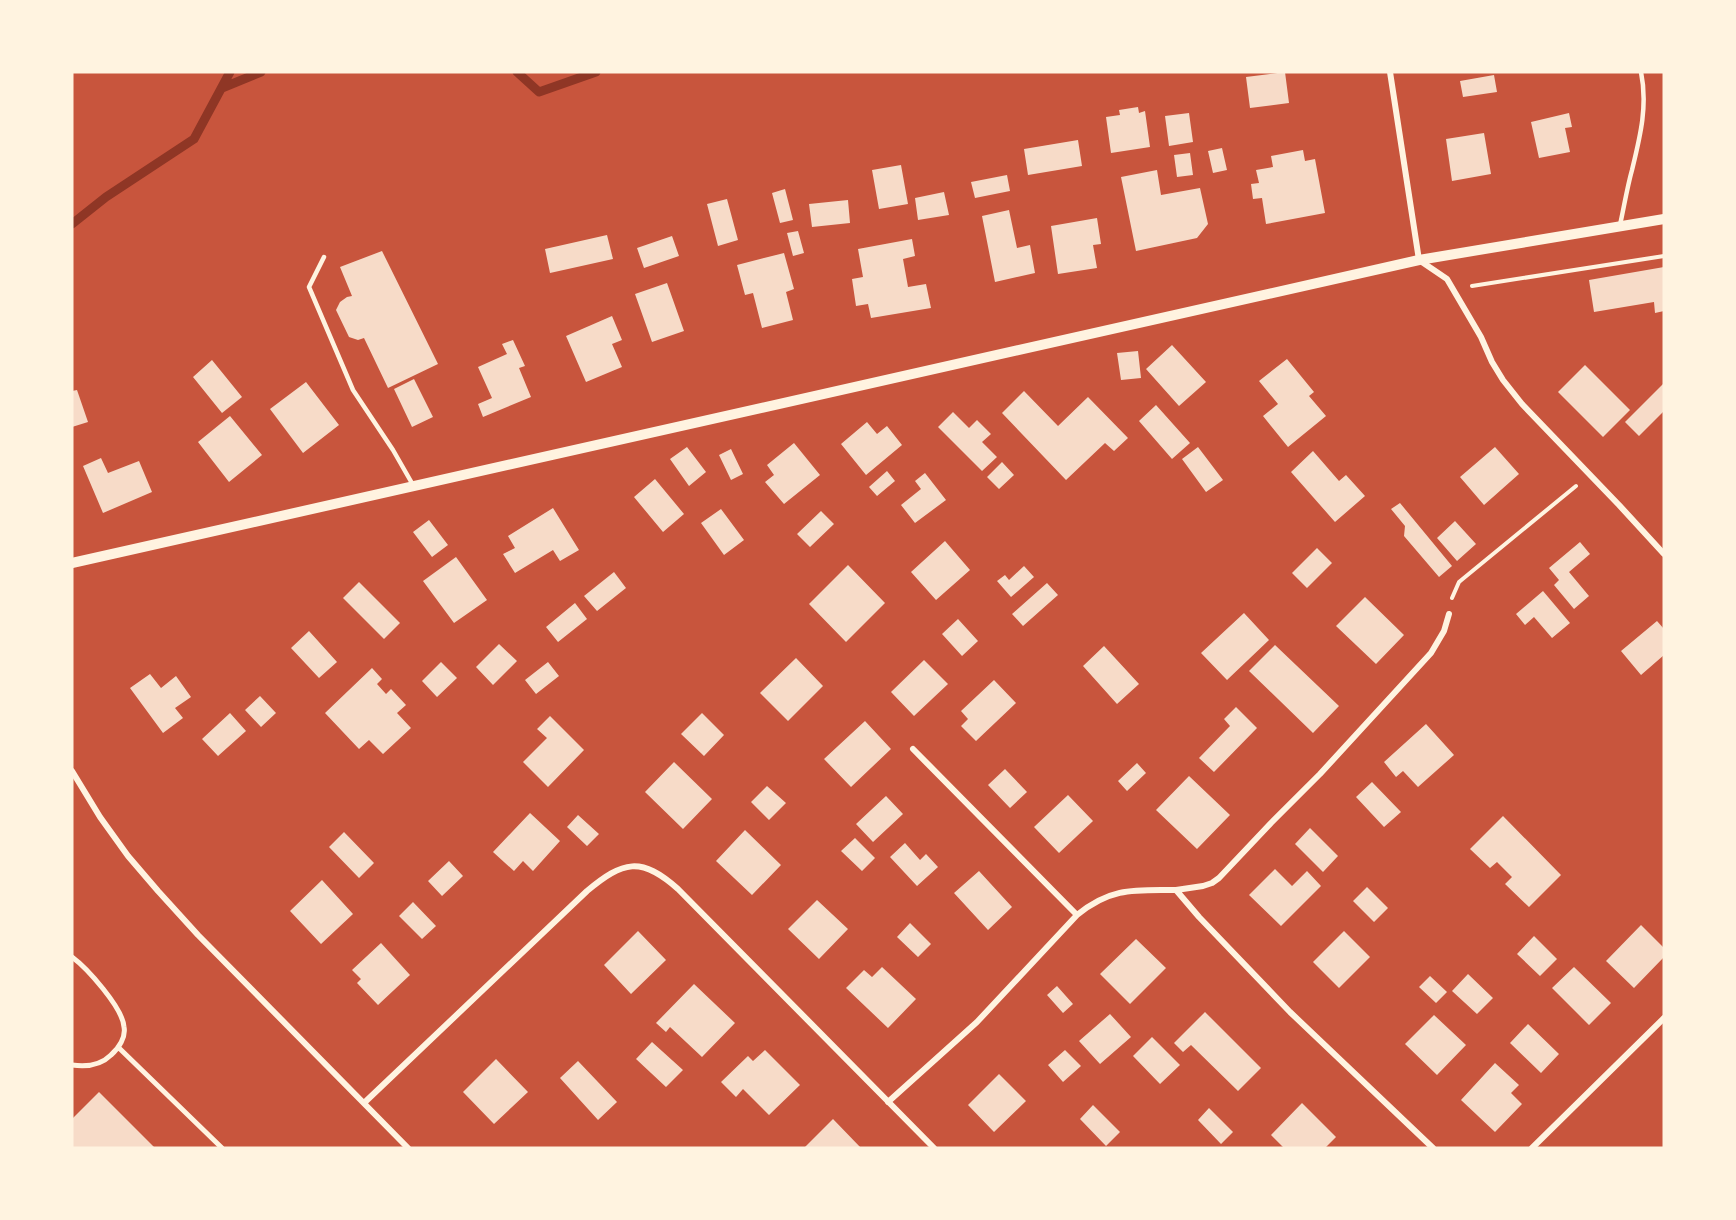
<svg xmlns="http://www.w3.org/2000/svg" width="1736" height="1220" font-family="Manrope,sans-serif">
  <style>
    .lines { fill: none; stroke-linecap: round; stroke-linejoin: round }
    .stream { stroke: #8f3625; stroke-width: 9 }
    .building { fill: #f7dbc8 }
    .path { stroke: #fff3e0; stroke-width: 4 }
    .service { stroke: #fff3e0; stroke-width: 4.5 }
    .pedestrian { stroke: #fff3e0; stroke-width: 5 }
    .minor { stroke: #fff3e0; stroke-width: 6 }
    .tertiary { stroke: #fff3e0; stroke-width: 10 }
  </style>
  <rect width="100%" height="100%" fill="#c8553d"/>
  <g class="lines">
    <path class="stream" d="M517 72 539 92 596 72
      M222 88 261 72
      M72 224 106 197 194 139 230 72"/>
  </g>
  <path class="building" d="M1285 72 1289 103 1250 108 1246 77Z
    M1494 75 1497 92 1463 97 1460 81Z
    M1138 107 1139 113 1145 111 1150 147 1111 153 1106 117 1120 115 1119 110Z
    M1189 113 1193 142 1169 146 1165 116Z
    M1569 113 1572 127 1565 128 1570 152 1539 158 1531 122Z
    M1484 133 1491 174 1452 181 1446 139Z
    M1078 140 1082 166 1028 175 1024 149Z
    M1222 148 1227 170 1213 173 1208 151Z
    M1303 150 1305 161 1315 159 1325 213 1266 224 1262 198 1253 199 1251 184 1259 183 1256 170 1273 167 1271 156Z
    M1190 153 1193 175 1177 177 1174 155Z
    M901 165 908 204 879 209 872 170Z
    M1157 170 1161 195 1200 188 1208 224 1197 238 1136 251 1121 177Z
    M1007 175 1010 191 975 198 971 182Z
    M785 189 793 220 780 223 772 193Z
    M944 192 949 215 918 220 915 198Z
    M727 199 738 240 718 246 707 204Z
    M848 200 850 223 812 227 809 204Z
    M1009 210 1017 248 1030 245 1035 273 995 282 982 216Z
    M1097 218 1101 244 1093 245 1097 268 1058 274 1051 226Z
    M798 231 804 253 793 256 787 233Z
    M607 235 613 259 550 273 545 249Z
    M672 236 679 256 644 268 637 248Z
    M912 239 915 256 903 259 908 287 926 284 931 308 871 318 868 304 856 306 852 279 863 277 858 249Z
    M382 251 438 364 388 388 364 338 358 340 349 337 336 310 340 302 347 297 352 296 340 267Z
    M784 253 794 289 786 292 793 320 762 328 753 293 745 295 737 265Z
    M1664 267V311L1655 313 1654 302 1594 312 1589 280Z
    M667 283 684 331 652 342 635 294Z
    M612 316 622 340 612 344 622 367 586 382 566 336Z
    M513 340 525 366 519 368 531 397 483 417 478 404 492 398 478 367 507 354 502 344Z
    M1172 345 1206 382 1179 406 1146 369Z
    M1138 351 1141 378 1121 380 1117 353Z
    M1287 359 1314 392 1309 396 1326 416 1288 447 1263 416 1278 404 1259 381Z
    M212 360 242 397 222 413 193 377Z
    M1585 365 1630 410 1603 437 1558 392Z
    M414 379 433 417 412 427 394 389Z
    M306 382 339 425 303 453 270 409Z
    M1664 383V411L1639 436 1625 422Z
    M77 390 88 422 72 427V391Z
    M1024 391 1058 426 1088 397 1128 438 1114 451 1105 443 1066 480 1002 413Z
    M1156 405 1190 443 1172 459 1139 421Z
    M953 412 969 428 977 420 991 434 982 442 997 457 982 471 938 427Z
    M230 416 262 455 229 482 198 442Z
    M867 422 877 434 887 426 902 445 866 475 841 444Z
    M794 443 820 475 784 504 765 482 774 475 767 465Z
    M687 447 706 472 689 486 670 459Z
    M1198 447 1223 480 1206 492 1182 459Z
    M1495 447 1519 474 1484 505 1460 477Z
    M731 449 743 474 731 480 719 455Z
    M1313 451 1339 481 1346 475 1365 496 1335 522 1291 472Z
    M101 458 108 473 139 461 152 492 103 513 83 466Z
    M1002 462 1014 475 999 489 987 477Z
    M887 471 895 481 877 496 869 487Z
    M925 473 946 500 915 523 901 505 921 489 915 481Z
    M655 479 684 514 663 532 634 497Z
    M1400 503 1452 566 1439 577 1404 536 1405 526 1391 509Z
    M553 508 579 550 560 561 553 550 515 573 503 554 515 548 508 536Z
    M721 509 744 540 724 555 701 523Z
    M821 511 834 524 810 547 797 534Z
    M429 520 448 545 432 557 413 532Z
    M1455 521 1476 544 1457 561 1437 538Z
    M945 541 970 570 936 600 911 572Z
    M1580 542 1590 554 1569 572 1589 596 1574 609 1554 585 1559 580 1549 568Z
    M1317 548 1332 563 1307 588 1292 573Z
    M456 557 487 600 454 623 423 581Z
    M848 565 885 603 846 642 809 604Z
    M1024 566 1034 577 1011 597 997 581 1005 575 1009 580Z
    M614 572 626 588 597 611 584 596Z
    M359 582 400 623 384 639 343 598Z
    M1047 583 1058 595 1023 626 1012 614Z
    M1543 591 1570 623 1552 638 1534 617 1525 625 1516 614Z
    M1365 597 1404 635 1376 664 1336 626Z
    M575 603 587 619 558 642 546 627Z
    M1244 613 1269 640 1227 680 1201 653Z
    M958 619 978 641 962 656 942 634Z
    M1657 621 1664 629V655L1641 675 1621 651Z
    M309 631 337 662 319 678 291 648Z
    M499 644 517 661 493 685 476 667Z
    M1275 645 1339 706 1313 733 1249 671Z
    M1104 646 1139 684 1117 704 1083 666Z
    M796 658 823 686 788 721 760 693Z
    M924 660 948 684 914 716 891 692Z
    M441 662 457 678 437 697 422 681Z
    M548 662 559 676 536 694 525 680Z
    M372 668 382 679 377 684 386 694 391 689 406 705 397 713 411 728 383 754 369 740 359 749 325 713Z
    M150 674 161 688 176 676 191 697 175 708 183 718 163 733 130 688Z
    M994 680 1016 703 976 741 961 726 968 719 961 711Z
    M260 696 276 713 261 727 245 710Z
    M1236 707 1257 728 1214 772 1199 758 1230 726 1224 719Z
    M230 713 246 731 218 756 202 739Z
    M702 713 724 735 704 756 681 734Z
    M550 716 584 750 548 787 523 762 547 738 537 729Z
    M865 721 891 749 851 787 824 759Z
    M1426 724 1454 755 1418 787 1403 771 1396 777 1384 762Z
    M674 762 712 799 683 829 645 792Z
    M1137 763 1146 773 1127 791 1118 781Z
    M1005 769 1027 792 1010 808 988 785Z
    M1189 776 1230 815 1197 849 1156 810Z
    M1372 782 1401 812 1384 827 1356 797Z
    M767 786 786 803 769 820 751 802Z
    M1068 795 1093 821 1059 853 1034 827Z
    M886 796 903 814 873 842 856 824Z
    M530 813 560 841 533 871 523 861 514 871 493 852Z
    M578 815 599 834 587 846 567 827Z
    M1503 816 1561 875 1529 907 1505 884 1512 877 1497 862 1490 868 1470 849Z
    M1310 828 1338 856 1323 872 1295 844Z
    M745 830 781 865 752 895 716 861Z
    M344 832 374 863 359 878 329 847Z
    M855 838 875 858 862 871 841 851Z
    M905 843 920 860 926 854 938 867 917 886 890 857Z
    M449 861 463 876 442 896 428 881Z
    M1275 869 1292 886 1307 871 1321 886 1281 926 1249 895Z
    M979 871 1012 907 988 930 954 893Z
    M322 880 353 914 321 944 290 911Z
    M1367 887 1388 908 1374 922 1353 901Z
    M817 900 848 929 819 959 788 929Z
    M413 902 436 926 422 939 399 916Z
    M910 923 931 944 918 957 897 937Z
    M1641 925 1664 948V957L1634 988 1606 961Z
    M638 931 666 960 631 994 604 965Z
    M1344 931 1370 957 1339 988 1313 962Z
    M1534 936 1557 959 1540 976 1517 954Z
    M1136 939 1166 968 1130 1004 1100 974Z
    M381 943 410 975 378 1005 357 983 361 979 352 970Z
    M882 967 916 999 888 1028 846 988 864 970 872 977Z
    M1574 967 1611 1003 1589 1025 1552 988Z
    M1468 974 1493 998 1477 1014 1452 991Z
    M1430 976 1447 992 1436 1003 1419 987Z
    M694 984 735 1023 702 1057 670 1027 666 1032 656 1023Z
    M1057 986 1073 1004 1063 1013 1047 995Z
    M1205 1012 1261 1068 1238 1091 1191 1045 1183 1052 1174 1043Z
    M1110 1014 1131 1037 1100 1064 1079 1041Z
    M1434 1015 1466 1045 1437 1075 1405 1044Z
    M1528 1024 1559 1054 1541 1073 1510 1043Z
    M1152 1037 1180 1065 1160 1084 1133 1056Z
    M652 1042 683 1070 666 1087 636 1059Z
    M765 1050 800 1085 769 1115 743 1089 736 1097 721 1082 748 1056 753 1061Z
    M1065 1050 1081 1066 1063 1082 1048 1065Z
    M496 1059 528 1092 494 1124 463 1092Z
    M578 1061 617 1102 598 1120 560 1078Z
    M1495 1063 1519 1085 1511 1093 1522 1104 1495 1132 1461 1100Z
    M999 1074 1026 1101 994 1132 968 1105Z
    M99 1092 155 1148H72V1119Z
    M1302 1103 1336 1137 1325 1148H1284L1271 1135Z
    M1093 1105 1120 1132 1106 1146 1080 1119Z
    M1209 1108 1233 1132 1221 1144 1198 1120Z
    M833 1119 861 1148H804Z"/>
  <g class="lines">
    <path class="path" d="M1472 286 1664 256
      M1452 598 1459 582 1576 486"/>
    <path class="service" d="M1620 225C1624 207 1627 188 1632 170 1640 137 1648 106 1641 72
      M324 257 309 287 353 390 393 450 413 485"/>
    <path class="pedestrian" d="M72 957C87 968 123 1008 124 1027 126 1037 119 1048 111 1055 101 1065 86 1067 72 1065
      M118 1047 222 1148"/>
    <path class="minor" d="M1390 72 1419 260 1447 279 1481 337 1492 362 1503 380 1522 404 1619 505 1664 554
      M913 749 1077 915C1111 887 1135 890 1176 890L1199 917 1290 1012 1433 1148
      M72 771 100 817 128 856 158 891 198 935 408 1148
      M1176 890 1203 886 1212 883 1219 878 1271 823 1320 774 1431 653 1444 631 1449 614
      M888 1102 977 1022 1077 915
      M364 1103 587 891C623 861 641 856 678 889L934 1148
      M1532 1148 1664 1018"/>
    <path class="tertiary" d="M72 563 1419 260 1664 219"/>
  </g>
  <rect width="1736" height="1220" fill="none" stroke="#fff3e0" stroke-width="147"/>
</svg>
